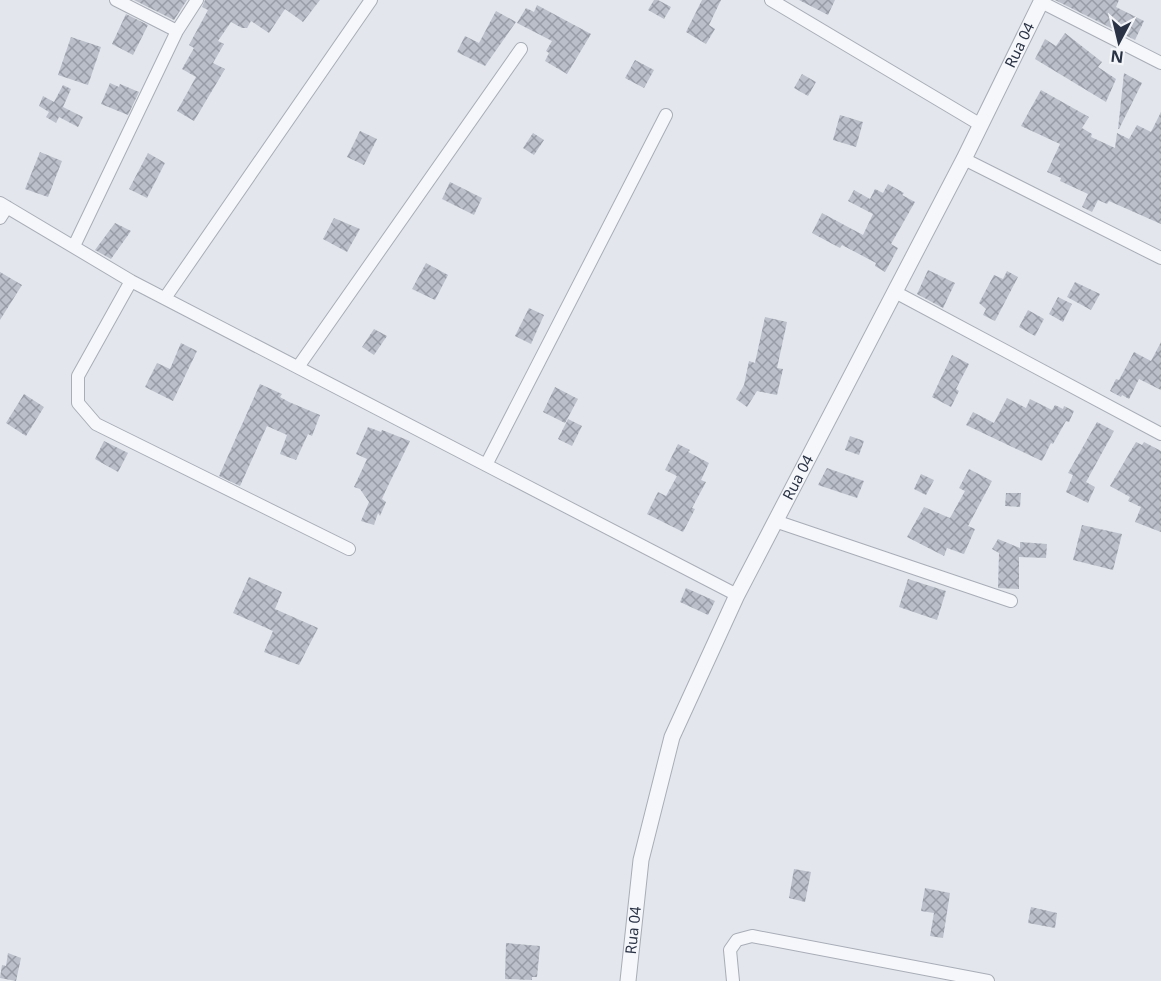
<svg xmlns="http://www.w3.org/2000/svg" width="1161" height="981" font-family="'Noto Sans',sans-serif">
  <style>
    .building { fill: url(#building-cross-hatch) }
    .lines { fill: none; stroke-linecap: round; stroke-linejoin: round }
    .minor-casing { stroke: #a8adb7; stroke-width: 14 }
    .tertiary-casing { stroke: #a8adb7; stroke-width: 17 }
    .minor { stroke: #f6f7fa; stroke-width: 12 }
    .tertiary { stroke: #f6f7fa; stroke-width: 15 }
    .labels { text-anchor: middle; stroke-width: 4.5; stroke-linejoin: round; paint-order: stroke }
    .street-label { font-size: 15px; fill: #2a3345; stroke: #f3f5f9 }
  </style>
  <defs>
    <pattern id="building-cross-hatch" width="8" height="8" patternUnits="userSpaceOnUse" patternTransform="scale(1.5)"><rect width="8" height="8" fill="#babfca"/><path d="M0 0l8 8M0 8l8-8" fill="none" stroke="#979ca6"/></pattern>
  </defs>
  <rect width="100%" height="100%" fill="#e3e6ec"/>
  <path class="building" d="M134 0H187L174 20Z
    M205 0H320L303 22 285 9 269 33 251 21 247 28H242L231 22 218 41 224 44 213 63 225 69 194 121 177 111 196 77 182 69 194 48 189 45 208 10 202 7Z
    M654 0H658L671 7 664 19 648 10Z
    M702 0H721L709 25 715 29 706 44 686 32Z
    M799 0H835L828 15Z
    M1055 0H1119L1116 7 1144 21 1135 40Z
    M537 5 591 34 567 74 545 61 549 53 546 51 552 41 517 23 526 8 534 12Z
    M496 11 516 22 485 66 457 52 465 36 479 43Z
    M126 14 148 25 133 55 112 44Z
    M1065 33 1102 62 1098 67 1116 79 1106 102 1035 59 1045 39 1056 46Z
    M71 37 101 47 88 85 58 75Z
    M635 60 654 70 644 88 625 78Z
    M1124 73 1142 83 1119 129H1118Z
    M802 74 816 82 808 96 794 88Z
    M110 83 119 87 120 84 139 92 128 115 101 104Z
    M63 85 71 89 63 107 83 117 78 127 59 117 56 123 46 117 49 112 39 106 43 96 54 102Z
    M1041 90 1089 117 1082 128 1092 134 1091 137 1115 148 1117 133 1129 139 1137 125 1151 132 1161 112V224L1109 201 1107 204 1098 200 1092 212 1082 207 1088 194 1060 181 1061 178 1047 172 1060 144 1021 126Z
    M840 115 863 122 856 147 833 140Z
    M360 131 377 139 364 165 347 157Z
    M533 133 544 140 534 155 523 148Z
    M40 152 62 161 48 197 25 189Z
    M148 153 165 163 147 198 129 189Z
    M450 182 482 198 474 215 442 199Z
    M888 184 904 193 902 195 915 202 891 244 898 248 885 272 875 266 876 263 842 245 840 248 812 233 822 213 863 235 873 214 848 201 854 190 870 199 875 189 883 193Z
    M334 218 360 229 347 252 323 239Z
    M115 223 131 231 111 259 95 250Z
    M426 263 448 275 435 300 412 289Z
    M928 270 955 283 943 308 917 294Z
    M1007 271 1018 277 995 321 983 315 986 309 979 303 994 275 1003 279Z
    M0 272 22 285 0 320Z
    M1075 282 1100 294 1091 310 1067 297Z
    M1058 297 1072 304 1063 322 1049 314Z
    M529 308 544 315 531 344 515 336Z
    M1028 310 1044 319 1035 336 1019 327Z
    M765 317 787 322 777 368 783 369 777 395 757 391 747 407 736 399 744 385 749 361 755 363Z
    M374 329 387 336 374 355 362 347Z
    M1161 342V390L1139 379 1129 399 1122 395 1121 397 1110 391 1116 379 1119 380 1134 352 1151 361Z
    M181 343 197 351 173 401 145 387 157 363 170 369Z
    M952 355 969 364 956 389 959 391 951 407 932 397Z
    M260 384 282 394 280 397 289 402 320 415 312 436 308 434 296 460 280 454 287 435 267 426 240 486 219 476Z
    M555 387 578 399 565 423 543 412Z
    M24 394 44 407 26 436 6 423Z
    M1007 398 1026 408 1030 399 1052 410 1055 405 1063 409 1064 406 1074 411 1069 422 1066 421 1053 444 1051 443 1042 461 966 425 973 412 994 423Z
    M568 419 582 426 572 446 558 439Z
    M1097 422 1114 431 1086 482 1095 487 1088 503 1066 492 1073 475 1068 473Z
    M368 427 381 432 382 430 410 441 385 492 382 499 386 502 380 516 378 513 374 525 361 521 369 502 360 489 354 487 367 459 356 454Z
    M850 436 864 441 859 455 845 450Z
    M104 441 128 453 118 472 95 459Z
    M1136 442 1142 445 1144 442 1161 451V532L1135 522 1141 507 1128 501 1130 497 1110 486Z
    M678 444 690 450 688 452 709 463 701 480 706 482 692 508 695 509 683 532 647 514 658 492 666 496 677 476 665 470Z
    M827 468 864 481 857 498 818 485Z
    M969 469 992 481 968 526 975 529 964 554 947 548 944 556 907 537 924 507 950 518 965 491 959 488Z
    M921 474 934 480 926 495 914 489Z
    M1006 493H1021L1020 507 1005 506Z
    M1082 525 1122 534 1113 570 1073 560Z
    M998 539 1020 548V542L1047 544 1046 558 1019 557V589L998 588 999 553 992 549Z
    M249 577 282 592 275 609 318 628 299 665 264 652 273 631 233 613Z
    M908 579 946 591 937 620 899 607Z
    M686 588 715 601 708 615 680 602Z
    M794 869 811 872 805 902 789 898Z
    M925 888 950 893 943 938 930 936 934 913 921 911Z
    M1031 907 1057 913 1055 928 1028 923Z
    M506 943 540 946 537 977H532V980L505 979Z
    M8 953 21 958 16 981 0 978 2 965 6 966Z"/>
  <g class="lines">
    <g class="minor-casing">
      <path id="minor" d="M116 0 177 31
        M771 0 981 125
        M1041 2 1161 63
        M964 159 1161 258
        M0 203 131 281 737 595
        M0 218 7 207
        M74 246 177 31 197 0
        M131 281 78 376V403L96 424 349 549
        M895 292 1161 434
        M165 298 371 0
        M298 367 521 49
        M486 465 666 115
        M775 521 1011 601
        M733 981 730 950 737 940 752 936 988 981"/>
    </g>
    <g class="tertiary-casing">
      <g id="tertiary">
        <path id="s1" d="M628 981 641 860 672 737 737 595 964 159 1042 0"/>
      </g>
    </g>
    <use href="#minor" class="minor"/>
    <use href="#tertiary" class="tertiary"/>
  </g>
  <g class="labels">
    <g class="street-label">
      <text dy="5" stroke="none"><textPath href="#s1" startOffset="1023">Rua 04</textPath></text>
      <text dy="5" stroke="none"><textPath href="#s1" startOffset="537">Rua 04</textPath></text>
      <text dy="5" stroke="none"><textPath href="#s1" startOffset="51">Rua 04</textPath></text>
    </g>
  </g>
  <g transform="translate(1119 42) rotate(187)" stroke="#f3f5f9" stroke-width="4.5" paint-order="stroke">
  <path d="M0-4.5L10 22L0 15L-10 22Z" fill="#2a3345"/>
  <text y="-9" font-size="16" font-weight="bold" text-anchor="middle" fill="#2a3345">N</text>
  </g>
</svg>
